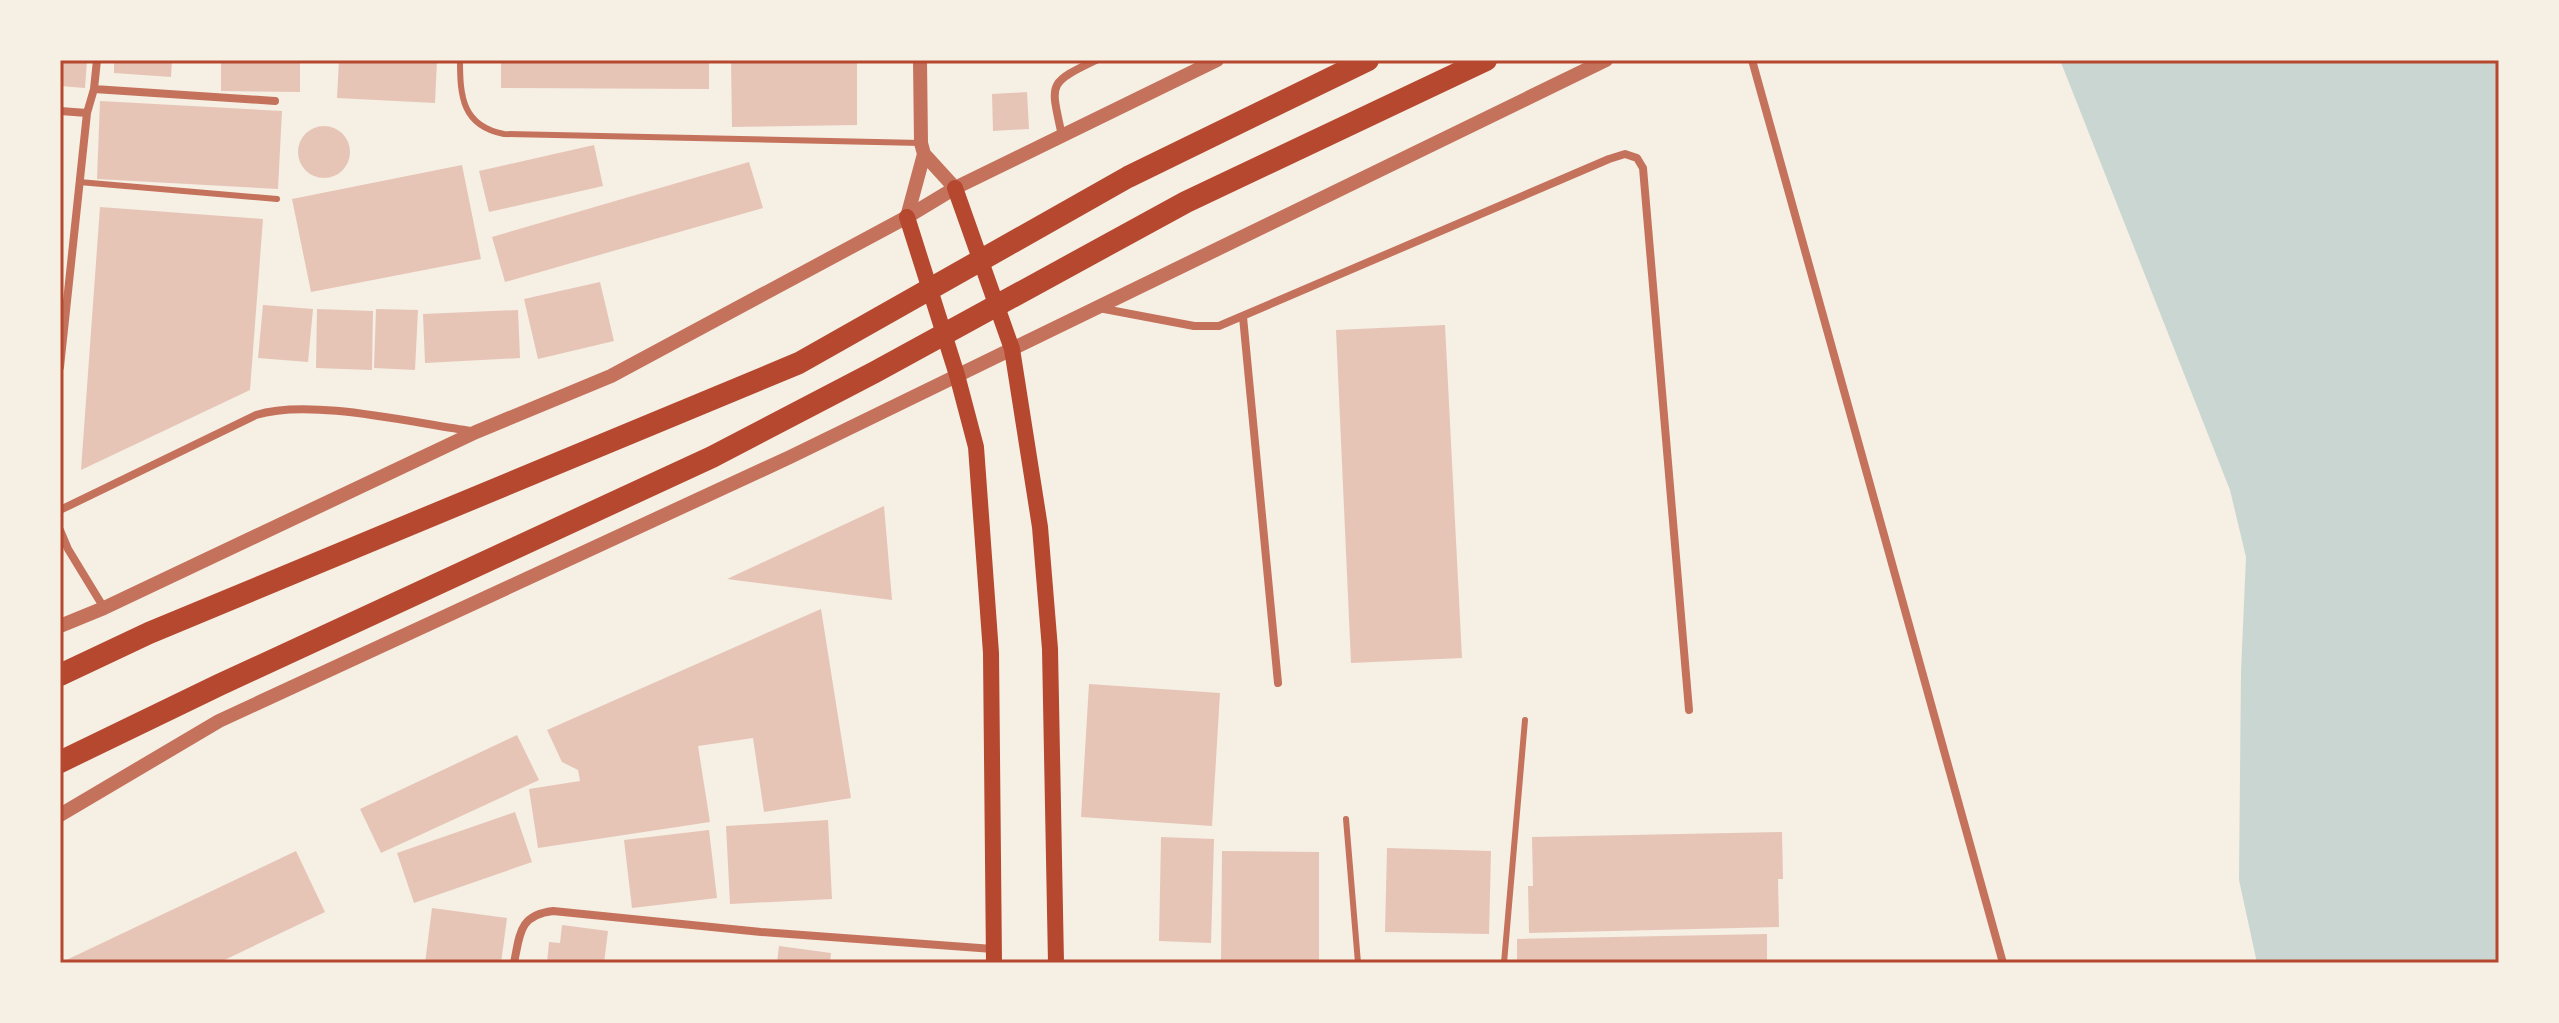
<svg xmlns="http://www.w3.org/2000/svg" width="2559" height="1023" font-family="Mulish,sans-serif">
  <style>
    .water { fill: #c9d6d2 }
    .building { fill: #e6c5b7 }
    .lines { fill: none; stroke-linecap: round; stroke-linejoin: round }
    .service { stroke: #c5725c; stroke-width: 6 }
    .minor { stroke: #c5725c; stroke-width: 8 }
    .tertiary { stroke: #c5725c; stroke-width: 14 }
    .secondary { stroke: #b5482f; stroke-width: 16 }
    .trunk { stroke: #b5482f; stroke-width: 22 }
    .neatline { fill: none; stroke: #b5482f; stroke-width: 3 }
  </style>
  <rect width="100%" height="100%" fill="#f6efe4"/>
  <path class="water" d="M2060 60H2499V963H2257L2239 880 2241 672 2246 557 2230 490Z"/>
  <path class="building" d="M60 60H87L85 88 60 86Z
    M114 60H172L171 77 114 73Z
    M221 60H300V92L221 91Z
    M339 60H437L435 103 337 98Z
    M501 60H709V89L501 88Z
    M731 60H857V125L732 127Z
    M1027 92 1029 129 993 131 992 94Z
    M100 101 282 111 278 189 97 179Z
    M298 152a26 26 0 1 1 52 0a26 26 0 1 1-52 0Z
    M594 145 603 186 489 212 479 171Z
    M749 162 763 208 505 282 492 237Z
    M462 165 481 259 311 292 292 199Z
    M100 207 263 219 250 390 81 470Z
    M600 282 614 341 538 359 524 299Z
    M263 305 313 309 308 362 258 358Z
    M317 309 373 311 372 370 316 368Z
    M376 309 418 310 415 370 374 368Z
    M518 310 520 358 425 363 423 314Z
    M1445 325 1462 658 1351 663 1336 330Z
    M884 506 892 600 727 579Z
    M821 609 851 798 764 812 753 738 698 746 710 822 538 848 529 789 580 781 578 770 562 762 547 730Z
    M1089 684 1220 693 1212 826 1081 817Z
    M517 735 539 780 381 853 360 809Z
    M515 812 532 862 414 903 397 853Z
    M828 820 832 899 730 904 726 826Z
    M709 830 717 898 632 908 624 840Z
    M1782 832 1783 879H1778L1779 927 1529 933 1528 886H1533L1532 837Z
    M1161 837 1214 839 1211 943 1159 941Z
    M1387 848 1491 851 1489 934 1385 932Z
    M296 851 325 912 218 963H60Z
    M1222 851 1319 852V963H1221Z
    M432 908 507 918 501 963H425Z
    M562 925 608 931 604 963H547L549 942 560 943Z
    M1767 934V963H1517V939Z
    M779 946 831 953 830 963H777Z"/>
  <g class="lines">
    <path class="service" d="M460 60C460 96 462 126 504 134L921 143
      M79 182 277 199
      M1346 819 1358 963
      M1504 963 1525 720"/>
    <path class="minor" d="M1752 60 2003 963
      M94 89 275 101
      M60 111 87 113
      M1062 136C1051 83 1046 84 1096 60
      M1099 308 1194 326H1219L1609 159 1625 154 1637 158 1643 168 1689 710
      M1243 317 1278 683
      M60 367 87 113 94 89 97 60
      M60 510 256 415C310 398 413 423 471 431
      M60 530 68 549 104 608
      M514 963C520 934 519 915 553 911L761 932 993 949"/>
    <path class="tertiary" d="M920 60 921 143 924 154 955 188
      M907 217 924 154
      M60 626 104 608 476 432 611 376 907 217 955 188 1217 60
      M60 815 219 721 790 457 1606 60"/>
    <path class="secondary" d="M955 188 1012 349 1040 527 1050 649 1056 963
      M907 217 957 375 976 447 991 653 994 963"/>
    <path class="trunk" d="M60 675 149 633 799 363 1128 177 1368 60
      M60 762 219 685 712 457 875 372 1186 202 1486 60"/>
  </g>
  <rect width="2559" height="1023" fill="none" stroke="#f6efe4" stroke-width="124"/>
  <rect x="62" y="62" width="2435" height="899" class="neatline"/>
</svg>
